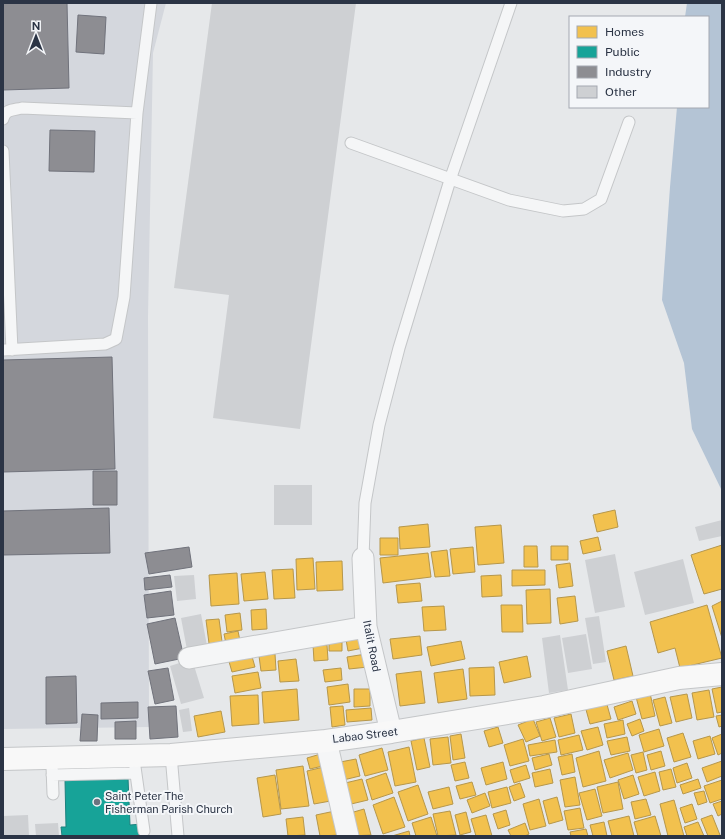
<svg xmlns="http://www.w3.org/2000/svg" width="725" height="839" font-family="'Public Sans',sans-serif">
  <style>
    .built { fill: #d4d7dd }
    .water { fill: #b4c4d5 }
    .homes { fill: #f2c14e; stroke: #b6974b }
    .public { fill: #17a398; stroke: #1d827f }
    .industry { fill: #8d8d92; stroke: #70727b }
    .building { fill: #ced0d3 }
    .lines { fill: none; stroke-linecap: round; stroke-linejoin: round }
    .lane-casing { stroke: #c4c6c8; stroke-width: 13 }
    .street-casing { stroke: #c4c6c8; stroke-width: 23 }
    .secondary-casing { stroke: #c4c6c8; stroke-width: 24 }
    .lane { stroke: #f5f6f7; stroke-width: 11 }
    .street { stroke: #f5f6f7; stroke-width: 21 }
    .secondary { stroke: #f8f8f8; stroke-width: 22 }
    .poi-dot { fill: #6c737f; stroke: #f4f6f9; stroke-width: 1.5 }
    .labels { text-anchor: middle; stroke-width: 4; stroke-linejoin: round; paint-order: stroke }
    .street-label { font-size: 11px; fill: #2b3445; stroke: #f4f6f9 }
    .poi-label { font-size: 11px; fill: #2b3445; stroke: #f4f6f9; text-anchor: start }
  </style>
  <rect width="100%" height="100%" fill="#e6e8ea"/>
  <path class="built" d="M3 3H166L153 53 148 317 149 727 3 729Z"/>
  <path class="water" d="M687 3H722V491L692 429 684 363 662 300 670 187 677 107H708V17H685Z"/>
  <path class="homes" d="M615 510 618 527 597 532 593 515Z
    M428 524 430 547 400 549 399 527Z
    M501 525 504 563 478 565 475 527Z
    M598 537 601 550 583 554 580 541Z
    M380 538H398V555H380Z
    M722 545V589L704 594 691 555Z
    M524 546H537L538 567H524Z
    M551 546H568V560H551Z
    M473 547 475 572 453 574 450 549Z
    M447 550 450 576 435 577 431 552Z
    M428 553 431 577 383 583 380 558Z
    M313 558 315 589 297 590 296 559Z
    M342 561 343 590 317 591 316 562Z
    M570 563 573 586 559 588 556 565Z
    M293 569 295 598 274 599 272 570Z
    M512 570H545V585L512 586Z
    M265 572 268 599 244 601 241 574Z
    M237 573 239 604 211 606 209 575Z
    M501 575 502 596 482 597 481 576Z
    M420 583 422 601 398 603 396 585Z
    M550 589 551 623 527 624 526 590Z
    M575 596 578 621 560 624 557 598Z
    M722 601V638L712 606Z
    M501 605H522L523 632H502Z
    M707 605 722 658 680 668 675 648 658 653 650 622Z
    M444 606 446 630 424 631 422 607Z
    M266 609 267 629 252 630 251 610Z
    M240 613 242 630 227 632 225 615Z
    M219 619 223 649 210 651 206 620Z
    M238 631 241 646 227 649 224 634Z
    M359 631 363 648 348 651 345 634Z
    M420 636 422 655 393 659 390 639Z
    M329 640H342V651H329Z
    M461 641 465 659 431 666 427 647Z
    M313 645H327L328 660 314 661Z
    M626 646 633 676 614 680 607 651Z
    M251 653 255 667 232 672 228 658Z
    M275 654 276 670 261 671 259 656Z
    M366 654 368 667 349 669 347 657Z
    M527 656 531 677 504 683 499 662Z
    M296 659 299 681 280 682 278 661Z
    M494 667 495 695 470 696 469 668Z
    M341 668 342 680 325 682 323 670Z
    M463 669 467 699 438 703 434 673Z
    M421 671 425 703 400 706 396 674Z
    M258 672 261 688 235 693 232 676Z
    M348 684 350 702 329 705 327 687Z
    M722 687V712L717 713 712 689Z
    M297 689 299 720 264 723 262 692Z
    M354 689H370V706L354 707Z
    M709 690 714 717 697 720 692 693Z
    M650 693 655 716 642 719 636 697Z
    M687 694 692 718 676 722 670 697Z
    M258 695 259 724 232 726 230 696Z
    M665 697 672 723 660 726 653 700Z
    M606 701 611 719 590 724 585 706Z
    M632 701 636 714 618 720 614 707Z
    M343 706 345 725 332 727 330 707Z
    M371 708 372 720 347 722 346 710Z
    M221 711 225 732 198 737 194 716Z
    M571 714 575 733 559 737 554 718Z
    M722 715V726L719 727 716 716Z
    M550 718 556 737 542 741 536 722Z
    M533 719 540 736 526 742 518 725Z
    M640 719 644 731 632 736 627 724Z
    M623 720 625 734 607 738 604 724Z
    M498 727 503 743 489 747 484 731Z
    M598 727 603 745 587 750 581 731Z
    M659 729 664 746 644 752 639 735Z
    M683 733 691 757 674 762 667 738Z
    M461 734 465 758 453 760 450 736Z
    M722 734V753L718 755 712 738Z
    M579 735 583 750 561 755 558 740Z
    M710 736 715 754 698 759 693 741Z
    M448 737 451 763 433 765 430 739Z
    M627 737 630 751 611 755 607 741Z
    M424 738 430 767 417 770 411 741Z
    M523 739 529 761 510 766 504 745Z
    M555 740 557 752 530 756 528 745Z
    M409 747 416 782 395 786 388 752Z
    M382 748 388 770 365 776 359 755Z
    M599 751 606 781 583 787 576 758Z
    M661 751 665 766 651 770 647 755Z
    M643 752 647 770 636 773 631 755Z
    M324 753 327 765 310 769 307 758Z
    M628 753 633 770 610 778 604 760Z
    M549 754 552 765 535 770 532 758Z
    M572 754 575 772 562 775 558 757Z
    M356 759 360 776 339 781 335 763Z
    M722 761V776L707 782 702 768Z
    M465 762 469 778 455 781 451 765Z
    M503 762 507 779 486 785 481 768Z
    M687 763 692 778 677 783 673 768Z
    M526 765 530 778 514 783 510 770Z
    M303 766 309 806 281 809 276 770Z
    M328 766 336 800 314 804 307 771Z
    M550 769 553 783 535 787 532 773Z
    M671 769 676 787 663 790 659 772Z
    M655 772 660 791 644 796 638 777Z
    M386 773 393 793 372 800 366 780Z
    M275 775 281 814 263 817 257 778Z
    M633 775 639 794 624 799 618 780Z
    M575 777 580 805 565 807 560 780Z
    M362 779 368 800 347 805 341 784Z
    M698 779 701 788 683 794 680 785Z
    M722 780V799L710 803 704 786Z
    M472 782 476 795 460 799 456 786Z
    M618 782 623 809 603 813 597 787Z
    M520 783 525 797 514 801 509 787Z
    M418 785 428 814 408 821 398 792Z
    M449 787 453 804 433 809 428 792Z
    M507 787 511 803 492 808 488 792Z
    M595 789 602 816 587 820 579 793Z
    M704 791 707 802 698 805 694 793Z
    M485 793 490 806 472 813 467 800Z
    M394 797 405 827 383 834 373 805Z
    M557 797 563 820 549 824 543 801Z
    M539 799 546 826 530 830 523 804Z
    M646 799 651 815 635 819 631 802Z
    M674 800 684 836H668L660 804Z
    M722 801V814L718 816 713 804Z
    M692 804 697 819 685 823 680 808Z
    M580 808 584 828 568 830 564 811Z
    M364 809 371 835 352 836 347 814Z
    M506 810 510 825 498 829 493 814Z
    M335 811 339 835 320 836 316 815Z
    M450 811 456 835 438 836 433 814Z
    M466 812 471 832 460 835 455 815Z
    M486 815 492 836H476L471 819Z
    M712 815 720 835 717 836H708L701 819Z
    M629 816 634 836H612L608 821Z
    M655 816 661 836H638L634 822Z
    M303 817 305 835 288 836 286 819Z
    M431 817 437 836H416L412 823Z
    M604 822 607 836H593L590 825Z
    M698 822 704 836H687L684 827Z
    M525 823 529 834 525 836H511L508 830Z
    M586 829 588 836H571L570 832Z
    M409 831 410 836H392Z"/>
  <path class="public" d="M128 778 130 825 142 824V836H62L61 827H66L65 780Z"/>
  <path class="industry" d="M3 3H67L69 88 3 90Z
    M78 15 106 17 104 54 76 52Z
    M50 130 95 131 94 172 49 171Z
    M112 357 115 469 3 472V360Z
    M93 471H117V505H93Z
    M109 508 110 553 3 555V511Z
    M189 547 192 567 149 574 145 553Z
    M170 575 172 587 145 590 144 578Z
    M171 591 174 615 147 618 144 595Z
    M175 618 184 658 155 664 147 624Z
    M168 668 174 700 155 704 148 671Z
    M76 676 77 723 46 724V677Z
    M138 702V718L101 719V703Z
    M176 706 178 737 150 739 148 707Z
    M82 714 98 715 97 741H80Z
    M136 721V739H115V722Z"/>
  <path class="building" d="M212 3H356L300 429 213 418 229 295 174 288Z
    M274 485H312V525H274Z
    M722 520V536L699 541 695 527Z
    M615 554 625 607 595 613 585 560Z
    M683 559 694 603 645 615 634 572Z
    M194 575 196 599 177 601 174 576Z
    M201 614 208 651 188 655 181 618Z
    M599 616 606 662 593 664 585 618Z
    M586 634 592 669 568 673 562 638Z
    M560 635 568 690 549 693 542 638Z
    M192 659 204 698 181 704 170 666Z
    M189 708 192 731 183 732 179 710Z
    M28 815 29 836H3V816Z
    M58 823 59 836H36L35 824Z"/>
  <g class="lines">
    <g class="lane-casing">
      <path id="lane" d="M3 119C5 109 14 110 22 108L137 113
        M351 143 509 200 563 211 584 209 601 199 629 122
        M3 151 12 350
        M3 350 105 344 116 339 124 297 137 113 151 3
        M363 558 365 503 379 425 399 348 450 180 511 3
        M171 755 178 836
        M52 767 53 794
        M135 767 144 831
        M52 775 135 773"/>
    </g>
    <g class="street-casing">
      <path id="street" d="M363 558 366 627 391 732
        M189 658 366 627
        M326 741 348 836"/>
    </g>
    <g class="secondary-casing">
      <path id="secondary" d="M3 759 171 755 326 741 391 732 544 707 679 678 722 674"/>
    </g>
    <use href="#lane" class="lane"/>
    <use href="#street" class="street"/>
    <use href="#secondary" class="secondary"/>
  </g>
  <circle class="poi-dot" cx="97" cy="802" r="4"/>
  <g class="labels">
    <g class="street-label">
      <text transform="translate(372 646) rotate(79)" y="4">Italit Road</text>
      <text transform="translate(365 735) rotate(-7)" y="4">Labao Street</text>
    </g>
    <g class="poi-label">
      <text x="105" y="800">Saint Peter The<tspan x="105" dy="13">Fisherman Parish Church</tspan></text>
    </g>
  </g>
  <rect width="725" height="839" fill="none" stroke="#2b3445" stroke-width="8"/>
  <rect x="569" y="16" width="140" height="92" fill="#f4f6f9" stroke="#a4a8b1"/>
  <rect x="577" y="26" width="20" height="12" fill="#f2c14e" stroke="#a4a8b1"/>
  <text x="605" y="36" font-size="12" fill="#2b3445">Homes</text>
  <rect x="577" y="46" width="20" height="12" fill="#17a398" stroke="#a4a8b1"/>
  <text x="605" y="56" font-size="12" fill="#2b3445">Public</text>
  <rect x="577" y="66" width="20" height="12" fill="#8d8d92" stroke="#a4a8b1"/>
  <text x="605" y="76" font-size="12" fill="#2b3445">Industry</text>
  <rect x="577" y="86" width="20" height="12" fill="#ced0d3" stroke="#a4a8b1"/>
  <text x="605" y="96" font-size="12" fill="#2b3445">Other</text>
  <g transform="translate(36 36)" stroke="#f4f6f9" stroke-width="3" paint-order="stroke">
  <path d="M0-3L7 15L0 10L-7 15Z" fill="#2b3445"/>
  <text y="-6" font-size="11" font-weight="bold" text-anchor="middle" fill="#2b3445">N</text>
  </g>
</svg>
